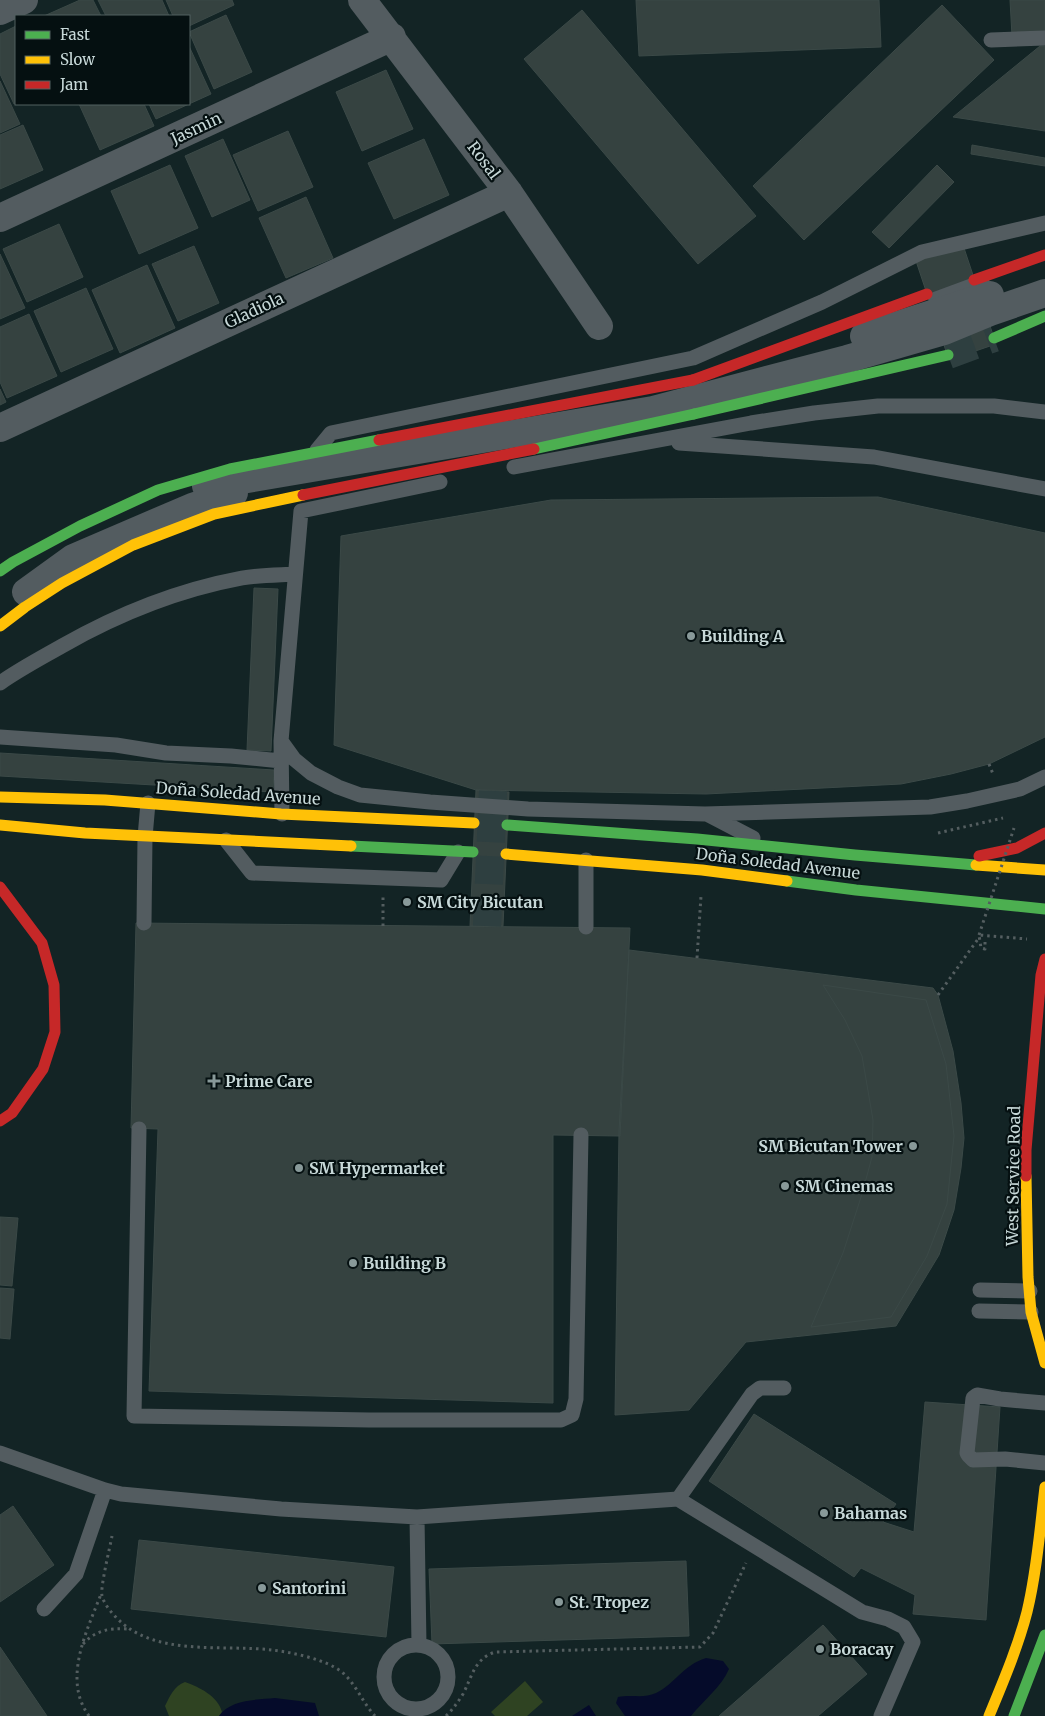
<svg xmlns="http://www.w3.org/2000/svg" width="1045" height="1716" font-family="Merriweather,serif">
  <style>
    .park { fill: #2f4322 }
    .water { fill: #050b2a }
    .building { fill: #354240; stroke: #3b4947 }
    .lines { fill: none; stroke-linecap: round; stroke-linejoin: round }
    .street-tunnel { stroke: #2e3f40; stroke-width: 28; stroke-dasharray: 28 14; stroke-linecap: butt }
    .highway-tunnel { stroke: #2e3f40; stroke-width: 28; stroke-dasharray: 28 14; stroke-linecap: butt }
    .path { stroke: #545e60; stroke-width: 3; stroke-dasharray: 2.5 4; stroke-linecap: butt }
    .lane { stroke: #535c60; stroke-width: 15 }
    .street { stroke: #535c60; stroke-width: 28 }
    .fast { stroke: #4caf50; stroke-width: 11 }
    .slow { stroke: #ffc107; stroke-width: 11 }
    .jam { stroke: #c62828; stroke-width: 11 }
    .path-bridge { stroke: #545e60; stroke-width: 3; stroke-dasharray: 2.5 4; stroke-linecap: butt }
    .fast-bridge { stroke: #4caf50; stroke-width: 11 }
    .slow-bridge { stroke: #ffc107; stroke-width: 11 }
    .jam-bridge { stroke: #c62828; stroke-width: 11 }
    .poi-dot { fill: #899; stroke: #051011; stroke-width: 2 }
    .labels { text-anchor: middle; stroke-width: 4.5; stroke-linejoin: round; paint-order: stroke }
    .street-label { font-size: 16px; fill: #c7d8d8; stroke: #051011 }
    .poi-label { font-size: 16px; font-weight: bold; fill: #c7d8d8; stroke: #051011; text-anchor: start }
  </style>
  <rect width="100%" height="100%" fill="#132425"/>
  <path class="park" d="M525 1681 543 1702 527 1716H495L491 1712Z
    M185 1682C199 1687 218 1696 222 1712L219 1716H169L165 1706C170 1696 174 1686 185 1682Z"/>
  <path class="water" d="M706 1658 723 1661 729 1669C722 1686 703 1701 691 1716H625L616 1703 618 1697C632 1694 643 1699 656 1693 675 1684 683 1665 706 1658Z
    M275 1698 315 1703 319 1716H219C231 1699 256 1700 275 1698Z
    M589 1705 596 1716H572Z"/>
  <path class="building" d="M80 0H93L101 16H44Z
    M98 0H162L169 16H106Z
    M166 0H232L234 5 189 26V16H173Z
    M636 0H879L881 47 639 56Z
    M1010 0H1045V34L1012 36Z
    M942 5 994 60 804 240 753 186Z
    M582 10 756 216 698 264 524 59Z
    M226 15 252 72 214 89 189 32Z
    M16 26V103L14 104 0 74V34Z
    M189 46 211 94 156 119 149 104H189Z
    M1040 46H1045V131L953 117Z
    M386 70 413 129 362 151 336 92Z
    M0 81 20 124 0 133Z
    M79 104H144L154 126 100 150Z
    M23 125 43 170 0 189V135Z
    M288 131 313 187 258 211 233 155Z
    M223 139 250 200 212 217 185 156Z
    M424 139 449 195 394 219 368 163Z
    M972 145 1045 158V166L971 154Z
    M170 165 198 228 139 254 111 191Z
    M937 165 954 182 889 248 872 232Z
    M306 197 333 258 286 278 259 218Z
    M59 224 83 277 27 302 3 249Z
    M963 245 996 344 949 360 916 261Z
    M194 246 219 303 178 321 152 264Z
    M0 254 25 308 0 319Z
    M147 265 175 328 120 353 92 290Z
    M86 288 113 349 61 372 34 311Z
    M29 314 57 376 7 398 0 382V327Z
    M0 389 6 402 0 405Z
    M878 497 1045 533V737L989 764 951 774 901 784 706 794 476 790 334 745 341 536 551 500Z
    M254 588 278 589 271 751 247 750Z
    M0 753 274 770 273 792 0 776Z
    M476 790 509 792 503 926H470Z
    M136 923 630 928 620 1136 553 1135V1403L149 1391 158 1129 131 1128Z
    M629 950 933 988 938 995 953 1051 961 1103 964 1138 961 1168 954 1210 939 1255 896 1326 746 1342 689 1410 615 1415 619 1131Z
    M823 985 926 1000 946 1064 954 1136 947 1204 927 1256 891 1317 811 1327 843 1253 862 1194 872 1157 873 1120 862 1056 845 1020Z
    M0 1217 18 1218 12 1286 0 1285Z
    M0 1288 14 1289 10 1339 0 1338Z
    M925 1402 1000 1407 986 1620 913 1614 915 1595 861 1568 854 1577 709 1481 754 1414 896 1504 883 1522 914 1532Z
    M13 1506 54 1565 0 1602V1515Z
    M139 1540 394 1567 386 1637 131 1609Z
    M686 1561 689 1636 432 1644 429 1569Z
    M823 1625 867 1674 818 1716H719Z
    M0 1647 47 1716H0Z"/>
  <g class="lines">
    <path class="street-tunnel" d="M487 926 493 791"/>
    <path class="highway-tunnel" d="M948 355 994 338"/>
    <path class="path" d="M989 764 993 774
      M938 833 1003 818
      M383 926V896
      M985 942V949L981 948 979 935 1027 939
      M697 958 701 896
      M938 995 978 939
      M112 1536C110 1547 100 1588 102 1596 104 1603 109 1610 114 1615 151 1658 222 1644 272 1650 290 1652 318 1658 334 1667 354 1677 360 1700 375 1716
      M83 1644C96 1630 109 1628 127 1629
      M89 1716C62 1679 87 1631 101 1594
      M446 1716C453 1709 458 1702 463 1694 472 1677 474 1659 495 1652L700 1647 713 1633 746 1563"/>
    <path class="lane" d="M991 40 1045 38
      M936 299 982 282
      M679 443 874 457 1045 489
      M317 450 331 433 693 358 822 302 922 252 1045 223
      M514 467 751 423 814 413 878 406H994L1045 412
      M0 683C20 669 41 658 62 646 118 614 178 590 242 578 259 575 278 575 295 574
      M0 737 116 745 166 753 231 756 281 761
      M281 741 294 759 311 773 338 787 360 795 430 802 528 809 705 814 930 807 967 801 1020 789 1045 777
      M282 814 281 741 301 511 440 482
      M707 814 753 838
      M226 840 252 873 441 880 458 852
      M144 923 145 837 148 803
      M586 927V860
      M139 1129 134 1416 369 1420H561L572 1415 576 1399 581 1135
      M980 1290 1030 1291
      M979 1311 1031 1312
      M1045 1403 1000 1399 977 1395 973 1398 967 1453 969 1456 973 1460 1005 1459 1045 1463
      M0 1453 105 1490 121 1494 281 1509 417 1517 678 1499 862 1612 888 1619 904 1627 913 1642 881 1716
      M678 1499 752 1394 760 1388H784
      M417 1517 419 1645
      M44 1609 76 1574 105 1490
      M384 1677a32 32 0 1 1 64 0a32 32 0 1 1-64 0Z"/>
    <path class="street" d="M362 0 509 193 599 326
      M0 11 24 0
      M0 218 392 37
      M864 336 990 295
      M0 428 509 193
      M206 486 653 410 847 359 944 331 990 312 1045 293
      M26 592 73 558 192 507 234 493"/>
    <path class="fast" d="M994 338 1045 316
      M694 414 948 355
      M507 825 697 839 855 855 976 865
      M351 846 473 852
      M787 881 856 890 1045 909
      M1014 1716 1045 1635"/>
    <path class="slow" d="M0 797 105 800 281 814 474 823
      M0 825 85 833 351 846
      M506 854 702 870 787 881
      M976 865 1045 870
      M1026 1176 1028 1277 1031 1312 1045 1363
      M989 1716C1003 1682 1018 1647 1027 1612 1037 1571 1040 1528 1045 1487"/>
    <path class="jam" d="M974 280 1045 255
      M693 380 927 294
      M979 856 1017 848 1045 833
      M0 887 42 943 54 985 55 1032 43 1069 12 1113 0 1121
      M1026 1176V1150L1041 975 1045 959"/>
    <path class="path-bridge" d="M979 935 1014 828"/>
    <path class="fast-bridge" d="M534 449 694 414
      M0 571 13 562 80 526 158 490 230 469 379 440"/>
    <path class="slow-bridge" d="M0 626 25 607 62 583 133 545 214 514 303 495"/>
    <path class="jam-bridge" d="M379 440 693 380
      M303 495 534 449"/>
  </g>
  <g class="poi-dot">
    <circle cx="691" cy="636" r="5"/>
    <circle cx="407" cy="902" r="5"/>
    <path d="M211.5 1073.5h5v5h5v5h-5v5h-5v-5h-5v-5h5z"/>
    <circle cx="913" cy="1146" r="5"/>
    <circle cx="299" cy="1168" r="5"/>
    <circle cx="785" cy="1186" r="5"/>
    <circle cx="353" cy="1263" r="5"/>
    <circle cx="824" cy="1513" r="5"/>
    <circle cx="262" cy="1588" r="5"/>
    <circle cx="559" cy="1602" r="5"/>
    <circle cx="820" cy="1649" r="5"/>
  </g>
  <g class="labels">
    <g class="street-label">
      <text transform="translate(196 128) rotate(-25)" y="6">Jasmin</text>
      <text transform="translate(484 160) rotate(53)" y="6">Rosal</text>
      <text transform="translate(254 310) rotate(-25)" y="6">Gladiola</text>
      <text transform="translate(238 793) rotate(4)" y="6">Doña Soledad Avenue</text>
      <text transform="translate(778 863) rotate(7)" y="6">Doña Soledad Avenue</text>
      <text transform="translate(1013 1176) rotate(-89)" y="6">West Service Road</text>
    </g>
    <g class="poi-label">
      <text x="701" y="642">Building A</text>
      <text x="417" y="908">SM City Bicutan</text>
      <text x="225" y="1087">Prime Care</text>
      <text x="903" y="1152" text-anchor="end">SM Bicutan Tower</text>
      <text x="309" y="1174">SM Hypermarket</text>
      <text x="795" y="1192">SM Cinemas</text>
      <text x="363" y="1269">Building B</text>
      <text x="834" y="1519">Bahamas</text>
      <text x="272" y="1594">Santorini</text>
      <text x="569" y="1608">St. Tropez</text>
      <text x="830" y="1655">Boracay</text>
    </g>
  </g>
  <rect x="15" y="15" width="175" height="90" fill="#051011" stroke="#536061"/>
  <rect x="25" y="31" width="25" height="8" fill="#4caf50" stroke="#536061"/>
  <text x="60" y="40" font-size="15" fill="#c7d8d8">Fast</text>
  <rect x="25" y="56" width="25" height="8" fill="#ffc107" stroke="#536061"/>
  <text x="60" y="65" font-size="15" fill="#c7d8d8">Slow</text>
  <rect x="25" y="81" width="25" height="8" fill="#c62828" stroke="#536061"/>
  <text x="60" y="90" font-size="15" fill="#c7d8d8">Jam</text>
</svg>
